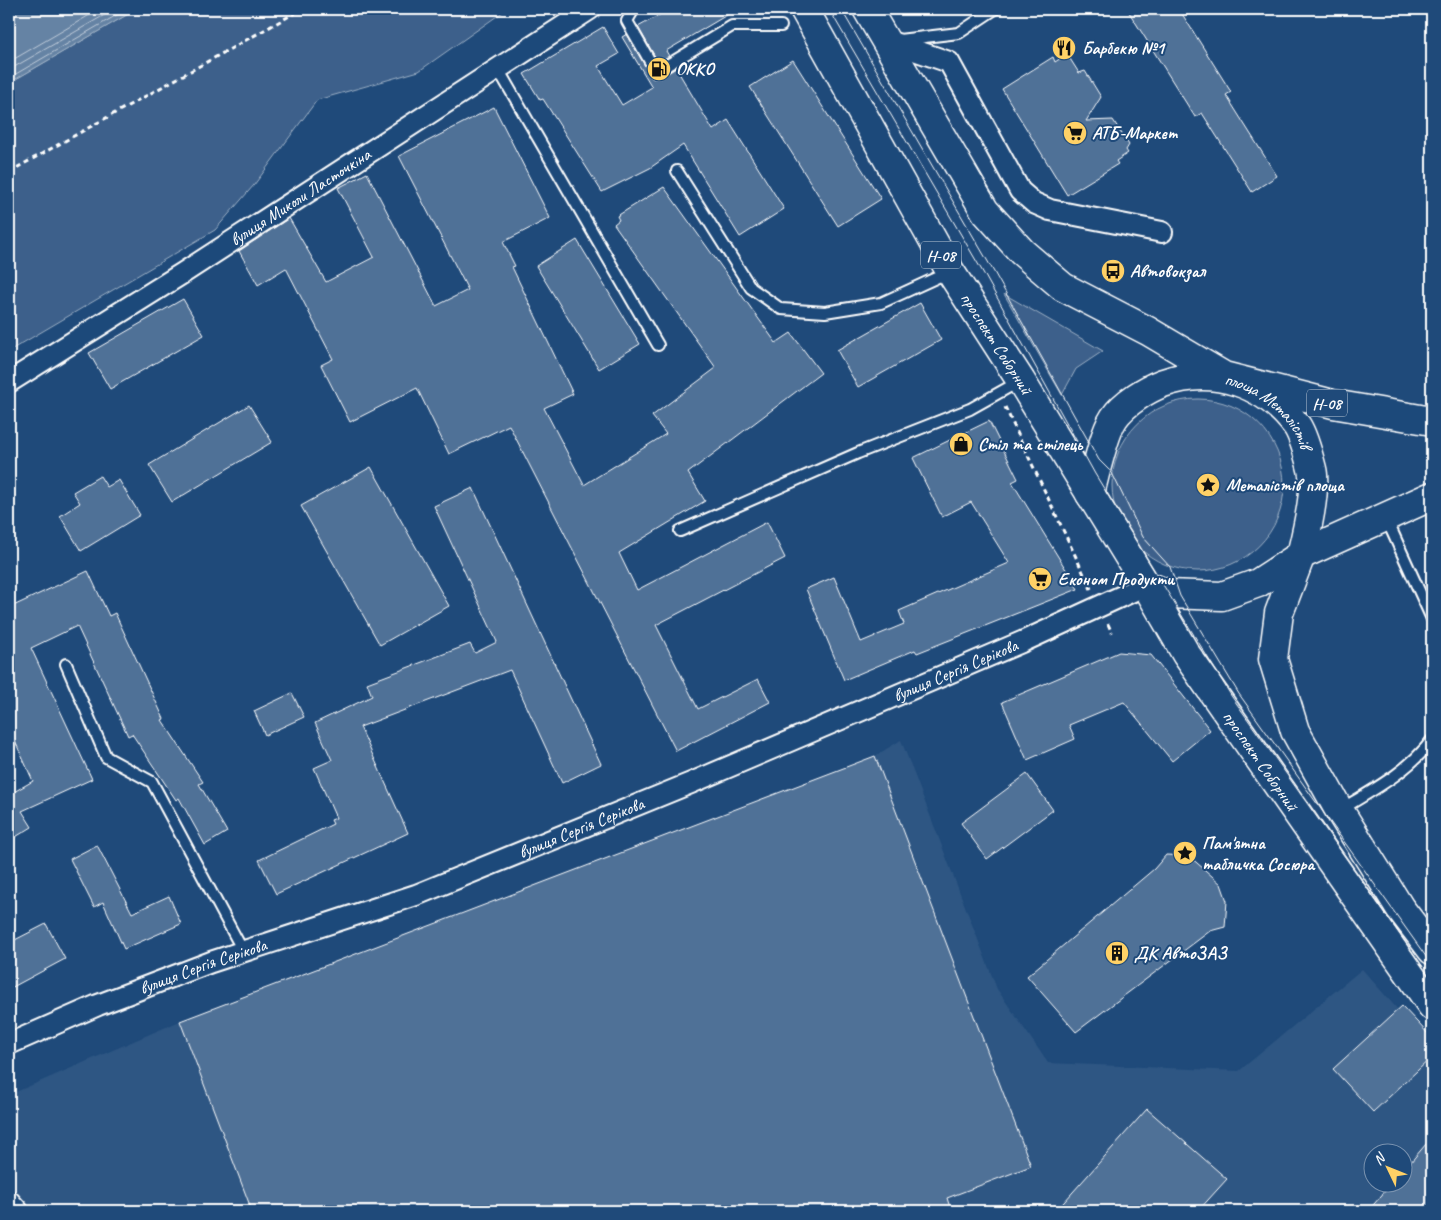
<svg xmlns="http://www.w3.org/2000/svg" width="1441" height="1220" font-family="Caveat,sans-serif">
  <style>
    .built { fill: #2e5683; fill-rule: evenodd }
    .green { fill: #3c618b; stroke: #9eb0c5 }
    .water { fill: #6583a4; stroke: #a3b5c8 }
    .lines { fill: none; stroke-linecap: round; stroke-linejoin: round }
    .shore { stroke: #c1cddb; stroke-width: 1 }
    .building { fill: #507197; stroke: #fff }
    .service-casing { stroke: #fff; stroke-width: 14 }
    .minor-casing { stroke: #fff; stroke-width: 24 }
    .secondary-casing { stroke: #fff; stroke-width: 31 }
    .primary-casing { stroke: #fff; stroke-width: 31 }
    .path { stroke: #fff; stroke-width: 3; stroke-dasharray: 5 4; stroke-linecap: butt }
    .service { stroke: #1f4a7a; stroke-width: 10 }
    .minor { stroke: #1f4a7a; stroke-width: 20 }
    .secondary { stroke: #1f4a7a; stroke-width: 28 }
    .primary { stroke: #1f4a7a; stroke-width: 28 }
    .tram { stroke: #fff; stroke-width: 1 }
    .labels { text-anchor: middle; stroke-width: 4; stroke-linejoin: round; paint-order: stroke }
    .shield { fill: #1f4a7a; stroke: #bcc9d7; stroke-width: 1 }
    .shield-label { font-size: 16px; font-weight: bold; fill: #fff }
    .poi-label { font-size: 18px; font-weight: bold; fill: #fff; stroke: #1f4a7a; text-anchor: start }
    .street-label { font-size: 18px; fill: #fff; stroke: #1f4a7a }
  </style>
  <rect width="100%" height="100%" fill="#1f4a7a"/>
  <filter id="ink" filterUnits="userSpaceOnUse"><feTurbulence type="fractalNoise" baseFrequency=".02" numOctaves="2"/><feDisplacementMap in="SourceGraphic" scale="10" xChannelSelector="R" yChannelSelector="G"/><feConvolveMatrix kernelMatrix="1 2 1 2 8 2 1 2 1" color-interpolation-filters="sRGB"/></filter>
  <g filter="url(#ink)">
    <path class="built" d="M901 740 997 989 1048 1063 1239 1071 1362 969 1429 1045 1432 1053V1211H9V1095L180 1021 875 756ZM1374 1152H1404V1182H1374Z"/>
    <path class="green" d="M137 9H507L419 71 317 100 254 185 215 230 9 351V83Z
      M1004 294 1103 351 1076 369 1062 395Z
      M1112 485a86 86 0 1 1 172 0a86 86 0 1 1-172 0Z"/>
    <path class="water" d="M9 9H137L9 83Z"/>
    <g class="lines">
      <path class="shore" d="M9 62 100 9
        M9 70 115 9
        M9 78 127 9"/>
    </g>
    <path class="building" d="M670 9H737L666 51 669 56 658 62 638 27Z
      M1127 9H1179L1231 92 1226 95 1277 176 1252 192 1202 113 1195 117Z
      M603 27 619 54 598 66 622 105 652 87 622 37 627 34 652 78H660L676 68 713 130 728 120 784 209 740 237 683 145 650 168 602 192 543 99 540 100 524 74Z
      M1067 54 1079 73 1085 71 1101 97 1086 121 1113 120 1129 145 1126 150 1128 153 1116 161 1118 164 1067 195 1002 89 1053 57 1055 62Z
      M793 60 881 199 838 226 750 87Z
      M494 107 550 218 503 242 515 266 512 267 573 394 544 408 584 485 666 434 652 416 716 368 614 224 619 220 617 216 664 187 776 343 791 333 821 373 688 473 705 501 619 553 637 590 767 522 785 558 656 625 698 709 758 679 770 702 676 751 509 425 449 454 417 388 350 422 321 365 333 359 286 268 258 285 239 251 289 218 326 282 374 257 338 188 367 173 436 306 468 290 399 156Z
      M577 240 640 344 599 369 536 266Z
      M183 299 204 335 110 389 89 353Z
      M920 303 941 340 858 387 837 350Z
      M249 405 272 442 172 502 149 465Z
      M989 421 1018 479 1012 482 1078 589 917 653 915 650 844 680 806 589 834 577 861 642 904 624 899 611 1009 563 971 502 942 517 913 458Z
      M371 467 449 606 380 645 301 506Z
      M100 476 107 487 119 480 140 515 81 551 60 516 80 503 73 492Z
      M473 488 601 764 562 783 510 670 360 727 408 833 276 894 259 860 333 824 331 820 336 818 314 768 332 760 315 723 372 696 367 683 470 644 475 653 497 642 434 506Z
      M88 571 109 616 115 613 164 719 162 720 203 782 199 784 227 832 205 845 179 798 176 800 132 734 128 736 77 626 31 648 92 779 22 811 32 827 9 841V787L12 793 33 781 9 728V608Z
      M1119 652 1151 655 1210 730 1172 761 1124 702 1069 725 1075 739 1027 760 1002 702Z
      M292 693 304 717 265 735 254 711Z
      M875 756 1031 1166 947 1198 951 1211H252L180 1021Z
      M1027 774 1053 810 987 859 961 823Z
      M97 845 132 913 169 896 181 924 124 949 103 902 94 907 70 859Z
      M1166 855 1189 856 1221 884 1227 901 1225 927 1210 931 1076 1032 1027 976 1154 869Z
      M46 924 65 959 9 989V943Z
      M1402 1006 1432 1038V1057L1373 1112 1333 1069Z
      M1147 1109 1227 1179 1198 1211H1056Z
      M1432 1137V1211H1368L1393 1182H1404V1170Z"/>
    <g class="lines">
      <g class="service-casing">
        <path id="service" d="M634 9 627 21 656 72 732 26H781
          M899 40 959 33 995 9
          M498 69 658 345
          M677 171 751 288 781 309 825 312 881 303 949 272
          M1386 518 1432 619
          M680 531 858 453 970 409 1020 381
          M66 664 106 757 152 782 243 951
          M1340 810C1373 790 1409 771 1432 740"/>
      </g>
      <g class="minor-casing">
        <g id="minor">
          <path d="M888 41 949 62 1020 191 1034 203 1050 210 1162 232"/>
          <path id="s1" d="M9 382 183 273 590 9"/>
          <path id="s2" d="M9 1044 98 1005 211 962 416 895 691 783 1024 641 1146 585"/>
          <path d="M9 1201 18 1211"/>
        </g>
      </g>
      <g class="secondary-casing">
        <g id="secondary">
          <path d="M1301 555 1279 613 1273 659 1295 731 1339 810 1400 908 1432 950"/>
          <path id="s3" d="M1146 585 1186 654 1432 1006"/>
        </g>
      </g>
      <g class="primary-casing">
        <g id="primary">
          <path id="s4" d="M804 9 950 271 1021 381 1146 585 1168 594 1222 596 1258 583 1301 555 1432 496"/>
          <path d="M867 9 985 211 1022 252 1063 287 1148 331 1224 376 1333 404 1432 421"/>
          <path id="s5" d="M1090 494C1095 474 1104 433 1114 418 1124 403 1147 389 1163 383 1214 365 1265 383 1297 426 1304 437 1309 457 1312 469 1317 488 1306 535 1301 555"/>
        </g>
      </g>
      <path class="path" d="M9 172 302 9
        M1005 407 1091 589
        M1108 624 1112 633"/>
      <use href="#service" class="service"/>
      <use href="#minor" class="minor"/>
      <use href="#secondary" class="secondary"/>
      <use href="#primary" class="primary"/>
      <path class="tram" d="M829 9 984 274 1095 474 1232 697 1432 980
        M841 9 994 272 1099 460 1112 473 1143 537 1170 567 1180 596 1239 694 1432 965"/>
    </g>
  </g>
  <defs>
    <g id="restaurant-disc" transform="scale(1.25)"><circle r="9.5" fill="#ffd166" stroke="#1f4a7a"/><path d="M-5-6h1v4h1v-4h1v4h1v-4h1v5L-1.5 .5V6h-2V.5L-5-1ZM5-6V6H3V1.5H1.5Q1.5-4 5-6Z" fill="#111"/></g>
    <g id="fuel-disc" transform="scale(1.25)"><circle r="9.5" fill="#ffd166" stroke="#1f4a7a"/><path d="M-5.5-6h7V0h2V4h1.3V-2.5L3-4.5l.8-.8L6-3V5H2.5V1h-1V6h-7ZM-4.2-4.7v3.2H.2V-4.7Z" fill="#111"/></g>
    <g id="supermarket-disc" transform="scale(1.25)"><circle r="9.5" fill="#ffd166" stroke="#1f4a7a"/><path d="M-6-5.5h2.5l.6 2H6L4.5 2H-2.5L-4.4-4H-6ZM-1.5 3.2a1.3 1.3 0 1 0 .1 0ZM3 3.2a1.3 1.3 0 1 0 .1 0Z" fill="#111"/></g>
    <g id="bus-disc" transform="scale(1.25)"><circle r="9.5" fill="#ffd166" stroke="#1f4a7a"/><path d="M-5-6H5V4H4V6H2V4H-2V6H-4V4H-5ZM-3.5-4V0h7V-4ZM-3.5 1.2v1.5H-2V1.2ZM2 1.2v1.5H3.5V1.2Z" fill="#111"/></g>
    <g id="shop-disc" transform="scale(1.25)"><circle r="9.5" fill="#ffd166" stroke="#1f4a7a"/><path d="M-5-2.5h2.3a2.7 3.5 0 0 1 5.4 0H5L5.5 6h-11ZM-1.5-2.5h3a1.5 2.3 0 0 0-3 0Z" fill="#111"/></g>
    <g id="sight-disc" transform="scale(1.25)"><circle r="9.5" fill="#ffd166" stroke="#1f4a7a"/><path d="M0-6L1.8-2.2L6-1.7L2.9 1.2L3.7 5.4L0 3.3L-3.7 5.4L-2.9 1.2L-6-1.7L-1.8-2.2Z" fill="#111"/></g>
    <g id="building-disc" transform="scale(1.25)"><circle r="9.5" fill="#ffd166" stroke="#1f4a7a"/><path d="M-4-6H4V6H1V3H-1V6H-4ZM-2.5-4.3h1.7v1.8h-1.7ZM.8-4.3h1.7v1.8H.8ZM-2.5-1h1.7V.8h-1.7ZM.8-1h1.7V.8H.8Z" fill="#111"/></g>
  </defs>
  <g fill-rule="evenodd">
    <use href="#restaurant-disc" x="1064" y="48"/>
    <use href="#fuel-disc" x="659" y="69"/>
    <use href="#supermarket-disc" x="1075" y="133"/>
    <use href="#bus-disc" x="1113" y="271"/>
    <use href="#shop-disc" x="961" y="444"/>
    <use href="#sight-disc" x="1208" y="485"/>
    <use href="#supermarket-disc" x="1040" y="579"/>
    <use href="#sight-disc" x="1185" y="853"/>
    <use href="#building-disc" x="1117" y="953"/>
  </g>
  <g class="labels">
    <g class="shield">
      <rect x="921" y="241.5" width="40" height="27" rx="4"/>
      <rect x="1307" y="389.5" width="40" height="27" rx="4"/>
    </g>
    <g class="shield-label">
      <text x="941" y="261">Н-08</text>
      <text x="1327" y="409">Н-08</text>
    </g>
    <g class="poi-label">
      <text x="1082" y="54">Барбекю №1</text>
      <text x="676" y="75">ОККО</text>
      <text x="1092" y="139">АТБ-Маркет</text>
      <text x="1130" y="277">Автовокзал</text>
      <text x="978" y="450">Стіл та стілець</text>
      <text x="1226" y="491">Металістів площа</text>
      <text x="1058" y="585">Економ Продукти</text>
      <text x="1202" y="849">Пам'ятна<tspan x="1202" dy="21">табличка Сосюра</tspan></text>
      <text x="1134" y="959">ДК АвтоЗАЗ</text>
    </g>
    <g class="street-label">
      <text dy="6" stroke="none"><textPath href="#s1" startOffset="345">вулиця Миколи Ласточкіна</textPath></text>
      <text dy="6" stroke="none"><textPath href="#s4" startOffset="386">проспект Соборний</textPath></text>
      <text dy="6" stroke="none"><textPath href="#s5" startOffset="260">площа Металістів</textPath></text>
      <text dy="6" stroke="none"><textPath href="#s2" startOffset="1018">вулиця Сергія Серікова</textPath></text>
      <text dy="6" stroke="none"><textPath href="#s3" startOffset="210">проспект Соборний</textPath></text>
      <text dy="6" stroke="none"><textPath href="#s2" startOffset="612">вулиця Сергія Серікова</textPath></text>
      <text dy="6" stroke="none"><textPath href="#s2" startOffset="209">вулиця Сергія Серікова</textPath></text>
    </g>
  </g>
  <rect width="1441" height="1220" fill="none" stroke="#1f4a7a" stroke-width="30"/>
  <rect x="15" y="15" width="1411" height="1190" fill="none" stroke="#fff" stroke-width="2" filter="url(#ink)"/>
  <g transform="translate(1388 1168) rotate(313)"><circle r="24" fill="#1f4a7a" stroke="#7992af"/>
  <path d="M0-4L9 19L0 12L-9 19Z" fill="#ffd166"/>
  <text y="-8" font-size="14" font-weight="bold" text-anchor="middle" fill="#ffffff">N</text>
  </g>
</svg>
